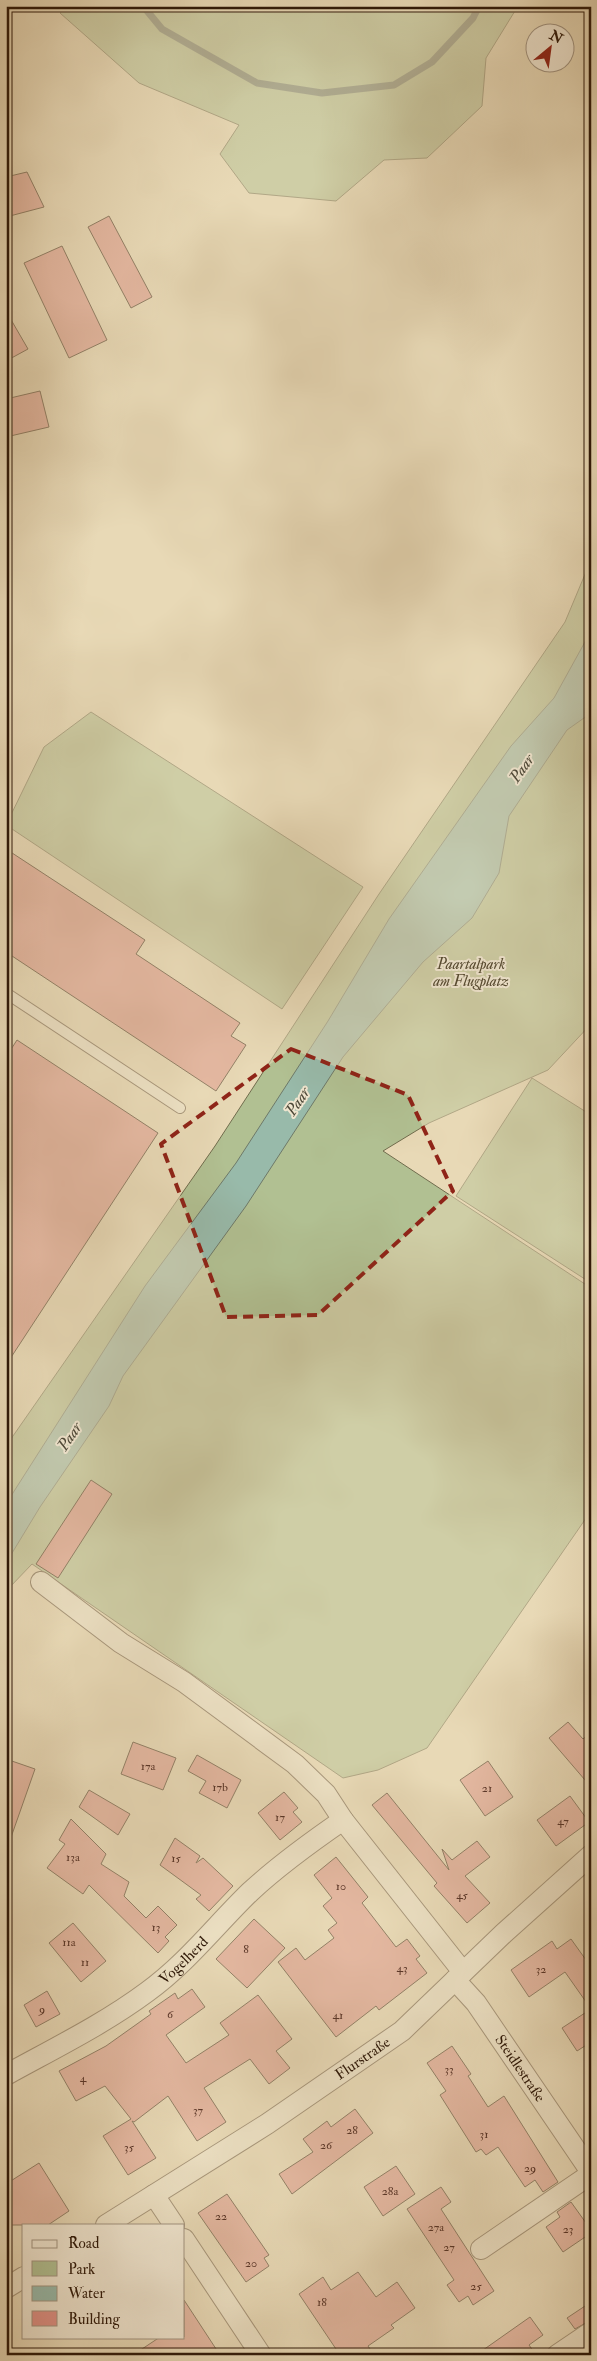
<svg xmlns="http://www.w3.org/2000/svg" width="597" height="2361" font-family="'IM FELL Double Pica',serif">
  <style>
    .green { fill: #b1c092; stroke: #706c4d }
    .water { fill: #98baaa; stroke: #6e7969 }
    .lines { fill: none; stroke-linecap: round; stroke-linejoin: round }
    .stream { stroke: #6e7969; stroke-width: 7 }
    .building { fill: #e09187; stroke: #2e1808 }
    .lane-casing { stroke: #5c4834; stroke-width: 12 }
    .street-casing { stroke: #5c4834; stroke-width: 22 }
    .lane { stroke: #f0e6d0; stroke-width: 10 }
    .street { stroke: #f0e6d0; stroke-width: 20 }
    .marked { fill: none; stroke: #8f2418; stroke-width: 4; stroke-dasharray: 10 6; stroke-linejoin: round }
    .labels { text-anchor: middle; stroke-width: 4; stroke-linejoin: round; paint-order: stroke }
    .number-label { font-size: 12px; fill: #5a3628 }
    .park-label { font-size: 15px; font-style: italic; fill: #554a31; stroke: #f0e6d0 }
    .street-label { font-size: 15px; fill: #2e1808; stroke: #f0e6d0 }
    .water-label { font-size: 16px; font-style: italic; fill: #4e4939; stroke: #f0e6d0 }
  </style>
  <rect width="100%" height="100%" fill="#e8d9b6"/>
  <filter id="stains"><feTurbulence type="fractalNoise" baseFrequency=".004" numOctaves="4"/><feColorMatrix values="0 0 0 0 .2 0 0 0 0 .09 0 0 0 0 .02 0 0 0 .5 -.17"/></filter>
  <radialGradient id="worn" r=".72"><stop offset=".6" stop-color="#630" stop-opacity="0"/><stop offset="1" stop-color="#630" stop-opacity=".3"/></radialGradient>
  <path class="green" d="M66 6H518L486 58 482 106 427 158 384 160 336 201 249 193 220 154 239 125 139 83 60 13Z
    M591 560V1024L548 1070 429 1123 383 1151 591 1288V1511L427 1748 378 1770 343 1778 32 1564 9 1588 6 1587V1446L215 1146 379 894 565 622Z
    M91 712 363 887 282 1009 6 825 44 747Z
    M532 1078 591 1115V1283L456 1196Z"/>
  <path class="water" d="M591 631V713L567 730 509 816 499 873 472 918 423 962 343 1057 246 1206 123 1376 109 1406 40 1507 6 1563V1504L18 1485 145 1286 236 1163 328 1021 389 919 511 746 554 698Z"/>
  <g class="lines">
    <path class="stream" d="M143 6 162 29 257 83 322 93 394 85 432 62 473 18 479 6"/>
  </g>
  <path class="building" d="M27 172 44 207 6 217V177Z
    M109 216 152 297 131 308 88 227Z
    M62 246 107 340 69 358 24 263Z
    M6 311 28 349 6 361Z
    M40 391 49 427 6 437V399Z
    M6 849 145 940 136 954 240 1023 231 1036 246 1045 216 1091 6 952Z
    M17 1040 158 1133 6 1365V1057Z
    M91 1480 112 1494 58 1578 36 1564Z
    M568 1722 583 1739 591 1732V1787L549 1738Z
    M133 1742 176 1758 163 1790 121 1774Z
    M197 1755 241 1780 227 1808 199 1793 206 1781 188 1771Z
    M6 1759 35 1769 9 1843H6Z
    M488 1761 513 1797 485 1816 460 1780Z
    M89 1790 130 1814 118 1835 79 1807Z
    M284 1792 298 1808 293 1812 302 1822 280 1840 258 1813Z
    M387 1793 449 1870 442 1849 452 1860 477 1841 490 1857 465 1876 490 1903 467 1923 434 1886 437 1883 372 1805Z
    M570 1796 589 1822 556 1846 537 1820Z
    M71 1819 106 1854 101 1864 129 1882 124 1896 146 1918 158 1906 177 1925 165 1937 169 1941 158 1953 89 1885 83 1894 47 1868 65 1844 59 1840Z
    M175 1838 200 1856 196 1863 203 1858 233 1886 209 1911 196 1899 201 1895 160 1865Z
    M336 1857 368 1897 362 1903 396 1947 407 1939 420 1956 416 1959 427 1973 379 2010 376 2006 336 2037 278 1962 296 1948 305 1960 334 1938 328 1930 337 1923 323 1906 332 1898 314 1875Z
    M254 1919 285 1948 247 1988 216 1959Z
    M73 1923 106 1961 81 1982 49 1943Z
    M571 1939 591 1967V2009L565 1972 529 1997 511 1970 552 1941 557 1949Z
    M192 1989 205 2007 166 2035 186 2063 229 2035 220 2023 258 1995 292 2039 276 2051 290 2068 269 2084 250 2059 204 2088 226 2122 197 2141 168 2096 134 2122 132 2121 156 2158 128 2175 103 2136 131 2119 105 2086 76 2101 59 2071 106 2046 151 2014 149 2011 175 1993 178 1999Z
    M47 1991 60 2014 36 2027 24 2005Z
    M591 2009V2042L577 2051 562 2028Z
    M452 2046 471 2074 468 2076 488 2107 504 2096 558 2182 543 2192 535 2180 525 2187 498 2147 486 2155 481 2149 476 2152 440 2095 446 2091 427 2063Z
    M355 2109 373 2133 292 2194 279 2174 313 2152 303 2139 327 2121 331 2127Z
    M39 2163 69 2211 48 2225H6V2184Z
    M396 2166 415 2194 383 2216 364 2187Z
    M441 2187 451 2202 441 2209 494 2291 473 2305 468 2296 459 2302 447 2285 454 2280 407 2209Z
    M227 2194 269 2255 264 2258 269 2266 246 2282 198 2213Z
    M571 2202 591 2230V2233L563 2252 546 2227 560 2217 557 2212Z
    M358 2272 376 2297 397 2282 415 2308 391 2325 394 2328 368 2346 374 2355H340L299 2294 323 2277 331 2290Z
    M184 2300 220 2355H133L160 2337H184Z
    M591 2302V2320L575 2329 567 2318Z
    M530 2317 543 2335 529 2345 536 2355H476Z"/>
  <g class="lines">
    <g class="lane-casing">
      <path id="lane" d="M6 993 180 1108"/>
    </g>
    <g class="street-casing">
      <g id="street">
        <path d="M41 1582 121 1643 184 1682 295 1764 326 1794 343 1820 463 1972"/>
        <path id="s1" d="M455 1980 476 2003 591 2172"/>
        <path id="s2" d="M6 2075C53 2049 104 2024 147 1992 186 1964 216 1925 250 1892 279 1865 311 1842 343 1820"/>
        <path d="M154 2195 174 2225"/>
        <path id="s3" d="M106 2225 267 2124 402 2031 504 1933 591 1855"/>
        <path d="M184 2239 261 2355"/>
        <path d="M481 2249 591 2174"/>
        <path d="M6 2288 24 2277"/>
        <path d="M557 2355 591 2332"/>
      </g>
    </g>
    <use href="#lane" class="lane"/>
    <use href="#street" class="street"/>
  </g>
  <path d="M0 0H597V2361H0ZM291 1049 408 1095 453 1191 318 1315 226 1317 161 1144Z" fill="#e8d9b6" fill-opacity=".55" fill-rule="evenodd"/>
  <path class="marked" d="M291 1049 408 1095 453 1191 318 1315 226 1317 161 1144Z"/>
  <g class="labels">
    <g class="number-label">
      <text x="148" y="1770">17a</text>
      <text x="220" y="1791">17b</text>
      <text x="487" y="1792">21</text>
      <text x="280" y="1821">17</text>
      <text x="563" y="1825">47</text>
      <text x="73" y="1861">13a</text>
      <text x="176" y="1862">15</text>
      <text x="341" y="1890">10</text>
      <text x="462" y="1899">45</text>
      <text x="156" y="1931">13</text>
      <text x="69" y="1946">11a</text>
      <text x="246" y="1953">8</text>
      <text x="85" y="1966">11</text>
      <text x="402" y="1972">43</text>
      <text x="541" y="1973">32</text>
      <text x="42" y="2013">9</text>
      <text x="170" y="2018">6</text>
      <text x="338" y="2019">41</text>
      <text x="449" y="2073">33</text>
      <text x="83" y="2082">4</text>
      <text x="198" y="2114">37</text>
      <text x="352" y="2134">28</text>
      <text x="484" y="2138">31</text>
      <text x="326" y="2149">26</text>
      <text x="129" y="2151">35</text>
      <text x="530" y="2172">29</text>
      <text x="390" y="2195">28a</text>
      <text x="221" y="2220">22</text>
      <text x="436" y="2231">27a</text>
      <text x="568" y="2233">23</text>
      <text x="449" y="2251">27</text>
      <text x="251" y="2267">20</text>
      <text x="476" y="2290">25</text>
      <text x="322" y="2306">18</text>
    </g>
    <g class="park-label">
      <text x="471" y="969">Paartalpark<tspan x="471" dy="17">am Flugplatz</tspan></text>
    </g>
    <g class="street-label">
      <text dy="5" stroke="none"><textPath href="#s2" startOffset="212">Vogelherd</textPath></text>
      <text dy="5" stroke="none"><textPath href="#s3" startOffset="306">Flurstraße</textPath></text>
      <text dy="5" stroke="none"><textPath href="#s1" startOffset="110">Steidlestraße</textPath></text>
    </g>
    <g class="water-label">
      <text transform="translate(521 768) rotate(-55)" y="6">Paar</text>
      <text transform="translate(297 1101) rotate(-56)" y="6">Paar</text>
      <text transform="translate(69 1436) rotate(-56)" y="6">Paar</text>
    </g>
  </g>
  <rect width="597" height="2361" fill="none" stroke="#e8d9b6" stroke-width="25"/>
  <rect x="8" y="8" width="582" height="2346" fill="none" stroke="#2e1808" stroke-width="2.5"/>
  <rect x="12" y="12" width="572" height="2336" fill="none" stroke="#2e1808"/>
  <rect x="22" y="2224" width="162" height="115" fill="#f0e6d0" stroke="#a29480"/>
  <rect x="32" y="2240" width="25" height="8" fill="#f0e6d0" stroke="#a29480"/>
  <text x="68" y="2248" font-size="15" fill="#2e1808">Road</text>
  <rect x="32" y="2261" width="25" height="15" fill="#b1c092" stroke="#a29480"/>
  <text x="68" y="2274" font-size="15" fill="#2e1808">Park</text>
  <rect x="32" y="2286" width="25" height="15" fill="#98baaa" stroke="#a29480"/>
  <text x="68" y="2298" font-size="15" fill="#2e1808">Water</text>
  <rect x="32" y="2311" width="25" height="15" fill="#e09187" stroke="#a29480"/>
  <text x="68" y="2324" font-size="15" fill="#2e1808">Building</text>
  <g transform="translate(550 48) rotate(29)"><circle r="24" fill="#f0e6d0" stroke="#a29480"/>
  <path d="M0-4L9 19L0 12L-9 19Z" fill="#8f2418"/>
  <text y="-8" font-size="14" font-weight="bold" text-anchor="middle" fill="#2e1808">N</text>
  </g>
  <rect width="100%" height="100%" filter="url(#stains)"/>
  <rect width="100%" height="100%" fill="url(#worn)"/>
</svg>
